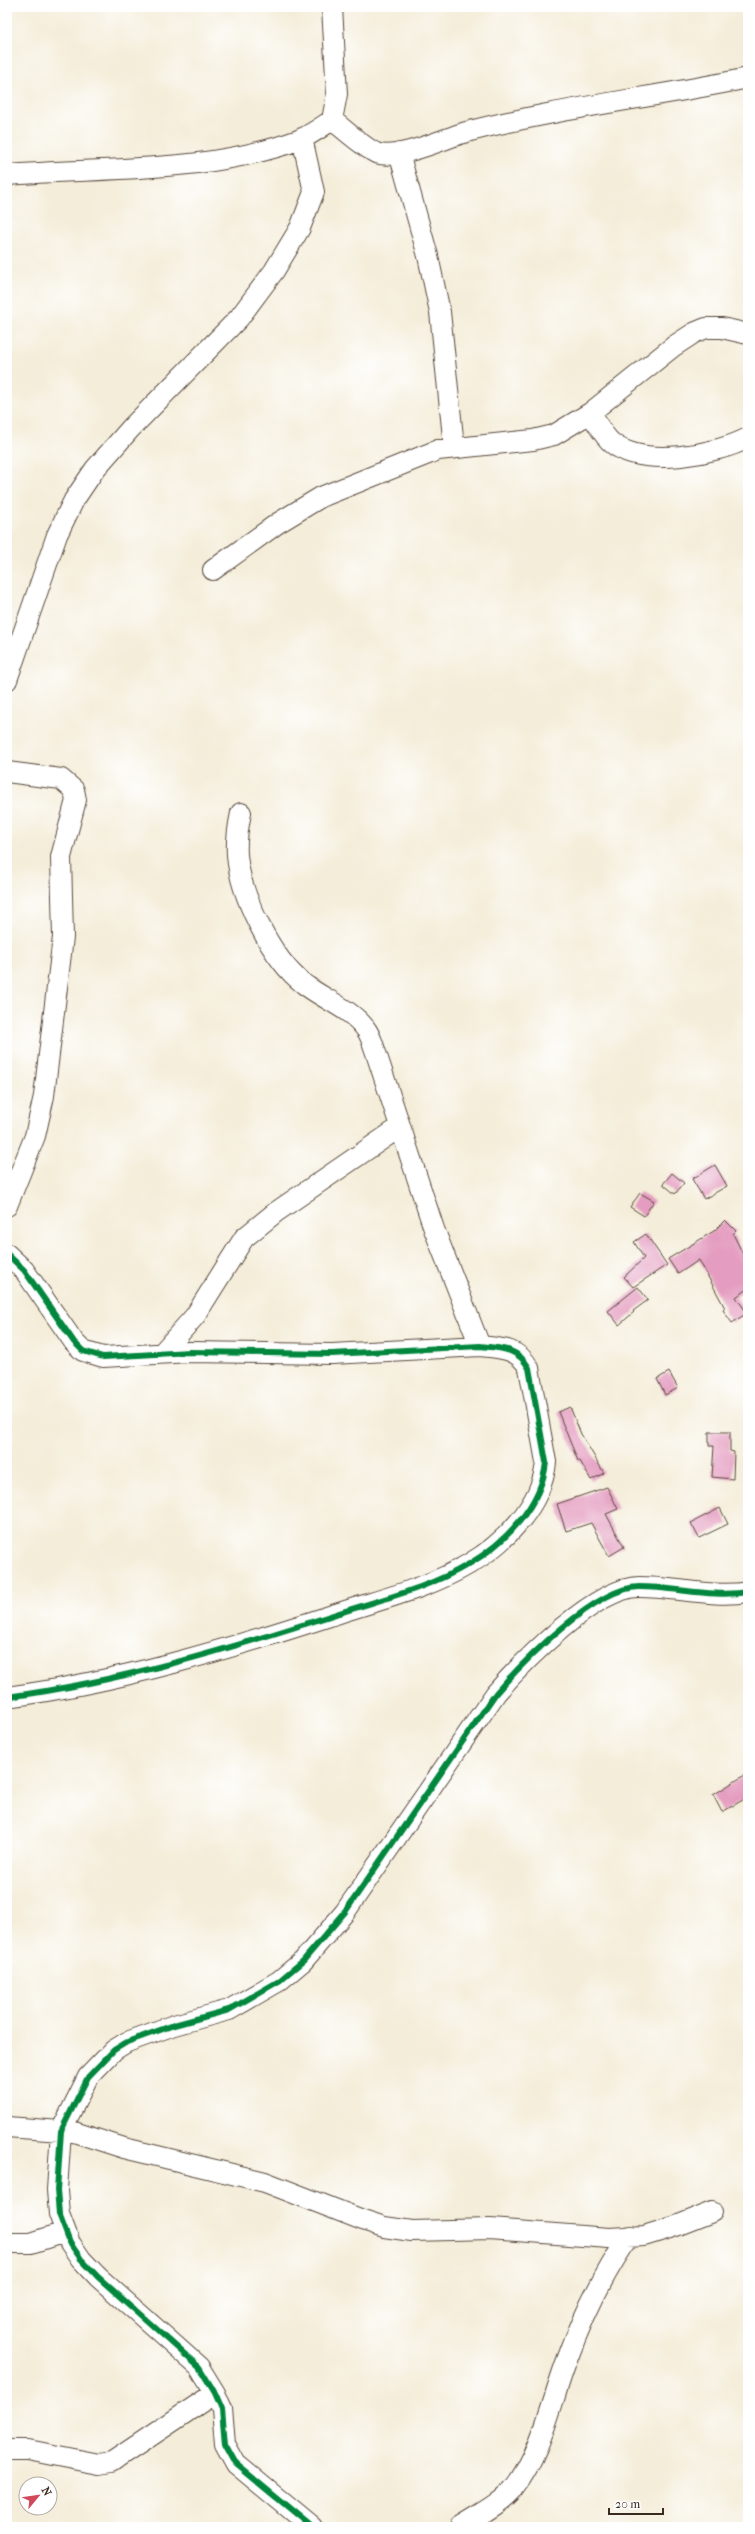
<svg xmlns="http://www.w3.org/2000/svg" width="755" height="2534" font-family="'IM FELL French Canon',serif">
  <style>
    .building { fill: #e49cc0 }
    .lines { fill: none; stroke-linecap: round; stroke-linejoin: round }
    .street-casing { stroke: #57473a; stroke-width: 22 }
    .street { stroke: #fff; stroke-width: 20 }
    .cycleway-casing { stroke: #fff; stroke-width: 8 }
    .cycleway { stroke: #00873e; stroke-width: 6 }
  </style>
  <rect width="100%" height="100%" fill="#fff"/>
  <filter id="ink" filterUnits="userSpaceOnUse"><feTurbulence type="fractalNoise" baseFrequency=".025" numOctaves="2"/><feDisplacementMap in="SourceGraphic" scale="8" xChannelSelector="R" yChannelSelector="G"/><feConvolveMatrix kernelMatrix="1 2 1 2 8 2 1 2 1" color-interpolation-filters="sRGB"/></filter>
  <filter id="wash" filterUnits="userSpaceOnUse"><feTurbulence type="fractalNoise" baseFrequency=".012" numOctaves="4" result="noise"/><feDisplacementMap in="SourceGraphic" scale="16" xChannelSelector="R" yChannelSelector="G"/><feGaussianBlur stdDeviation="0.9" result="paint"/><feColorMatrix in="noise" values="0 0 0 0 0 0 0 0 0 0 0 0 0 0 0 0 0 1.4 0 .05"/><feComposite in="paint" operator="in"/></filter>
  <g filter="url(#wash)">
    <rect width="100%" height="100%" fill="#f4edd9"/>
    <g id="blocks">
      <path class="building" d="M715 1165 727 1186 704 1199 692 1179Z
        M672 1173 684 1183 675 1194 663 1184Z
        M640 1193 654 1201 644 1216 630 1207Z
        M725 1220 736 1231 733 1234 748 1264V1288L736 1297 747 1313 732 1323 723 1310 725 1308 699 1260 678 1274 668 1259 714 1231Z
        M646 1234 667 1265 633 1287 624 1277 644 1258 634 1242Z
        M638 1287 648 1300 633 1311 634 1312 619 1325 608 1311Z
        M669 1372 678 1388 665 1395 657 1379Z
        M570 1407 581 1434 604 1473 591 1480 580 1461H578L558 1412Z
        M709 1432H730V1451L734 1452 733 1479 712 1477 714 1446H709Z
        M607 1487 618 1509 606 1514 624 1547 609 1556 591 1523 566 1531 557 1504Z
        M720 1508 728 1524 699 1538 691 1523Z
        M748 1773V1797L722 1812 713 1795Z"/>
    </g>
  </g>
  <g filter="url(#ink)">
    <use href="#blocks" fill-opacity="0" stroke="#57473a" stroke-width="1"/>
    <g class="lines">
      <g class="street-casing">
        <path id="street" d="M332 120C344 129 363 147 376 153 396 161 443 139 463 133 557 108 653 98 748 78
          M399 153 428 256 440 312 454 447
          M7 175C105 167 208 174 301 139 312 134 323 126 332 120L337 94 332 7
          M590 413C597 422 603 436 612 443 643 468 715 455 748 438
          M213 570 278 523 321 497 438 450 533 440 554 435 590 413 674 346 694 333 706 328H722L748 334
          M7 680 57 535 74 500 95 469 131 428 239 318 274 271 300 228 314 192 302 138
          M7 772 61 779 74 790 76 800 61 857 63 937 44 1096 35 1136 7 1206
          M241 813C238 827 236 840 237 855 240 895 272 960 304 984 323 999 351 1009 365 1028 371 1035 373 1045 376 1053L434 1229 480 1346
          M7 1254 24 1270 74 1342 83 1351 103 1357 190 1352 332 1354 480 1346C501 1348 518 1348 529 1368L546 1462C542 1505 505 1543 469 1564 427 1589 381 1599 336 1614 229 1649 119 1682 7 1697
          M162 1353 195 1316 244 1238 276 1212 400 1127
          M7 2127 74 2132 124 2148 265 2182 360 2219 384 2227 412 2231 490 2229 609 2238 644 2236 676 2226 712 2212
          M7 2243H31L65 2232
          M7 2450H28L99 2464 112 2462 215 2393
          M312 2527 236 2464 225 2444 222 2409 215 2393 199 2367 98 2277 81 2259 70 2243 59 2214 57 2190 61 2131 88 2077 114 2050 127 2042 174 2025 229 2010 279 1981 303 1961 345 1912 496 1693C524 1661 596 1587 639 1587 676 1587 712 1598 748 1592
          M460 2527C478 2515 500 2505 514 2488 542 2452 551 2402 567 2360 583 2316 603 2274 630 2236"/>
      </g>
      <use href="#street" class="street"/>
      <g class="cycleway-casing">
        <path id="cycleway" d="M7 1254 24 1270 74 1342 83 1351 103 1357 190 1352 332 1354 480 1346C501 1348 518 1348 529 1368L546 1462C542 1505 505 1543 469 1564 427 1589 381 1599 336 1614 229 1649 119 1682 7 1697
          M312 2527 236 2464 225 2444 222 2409 215 2393 199 2367 98 2277 81 2259 70 2243 59 2214 57 2190 61 2131 88 2077 114 2050 127 2042 174 2025 229 2010 279 1981 303 1961 345 1912 496 1693C524 1661 596 1587 639 1587 676 1587 712 1598 748 1592"/>
      </g>
      <use href="#cycleway" class="cycleway"/>
    </g>
  </g>
  <rect width="755" height="2534" fill="none" stroke="#fff" stroke-width="24"/>
  <g transform="translate(38 2496) rotate(61)"><circle r="19" fill="#ffffff" stroke="#b1aaa5"/>
  <path d="M0-3L7 15L0 10L-7 15Z" fill="#d1495b"/>
  <text y="-6" font-size="11" font-weight="bold" text-anchor="middle" fill="#3b2a1e">N</text>
  </g>
  <path d="M609 2508v6h54v-6" fill="none" stroke="#3b2a1e" stroke-width="2"/>
  <text x="615" y="2508" font-size="12" fill="#3b2a1e" stroke="#ffffff" stroke-width="3" paint-order="stroke">20 m</text>
</svg>
